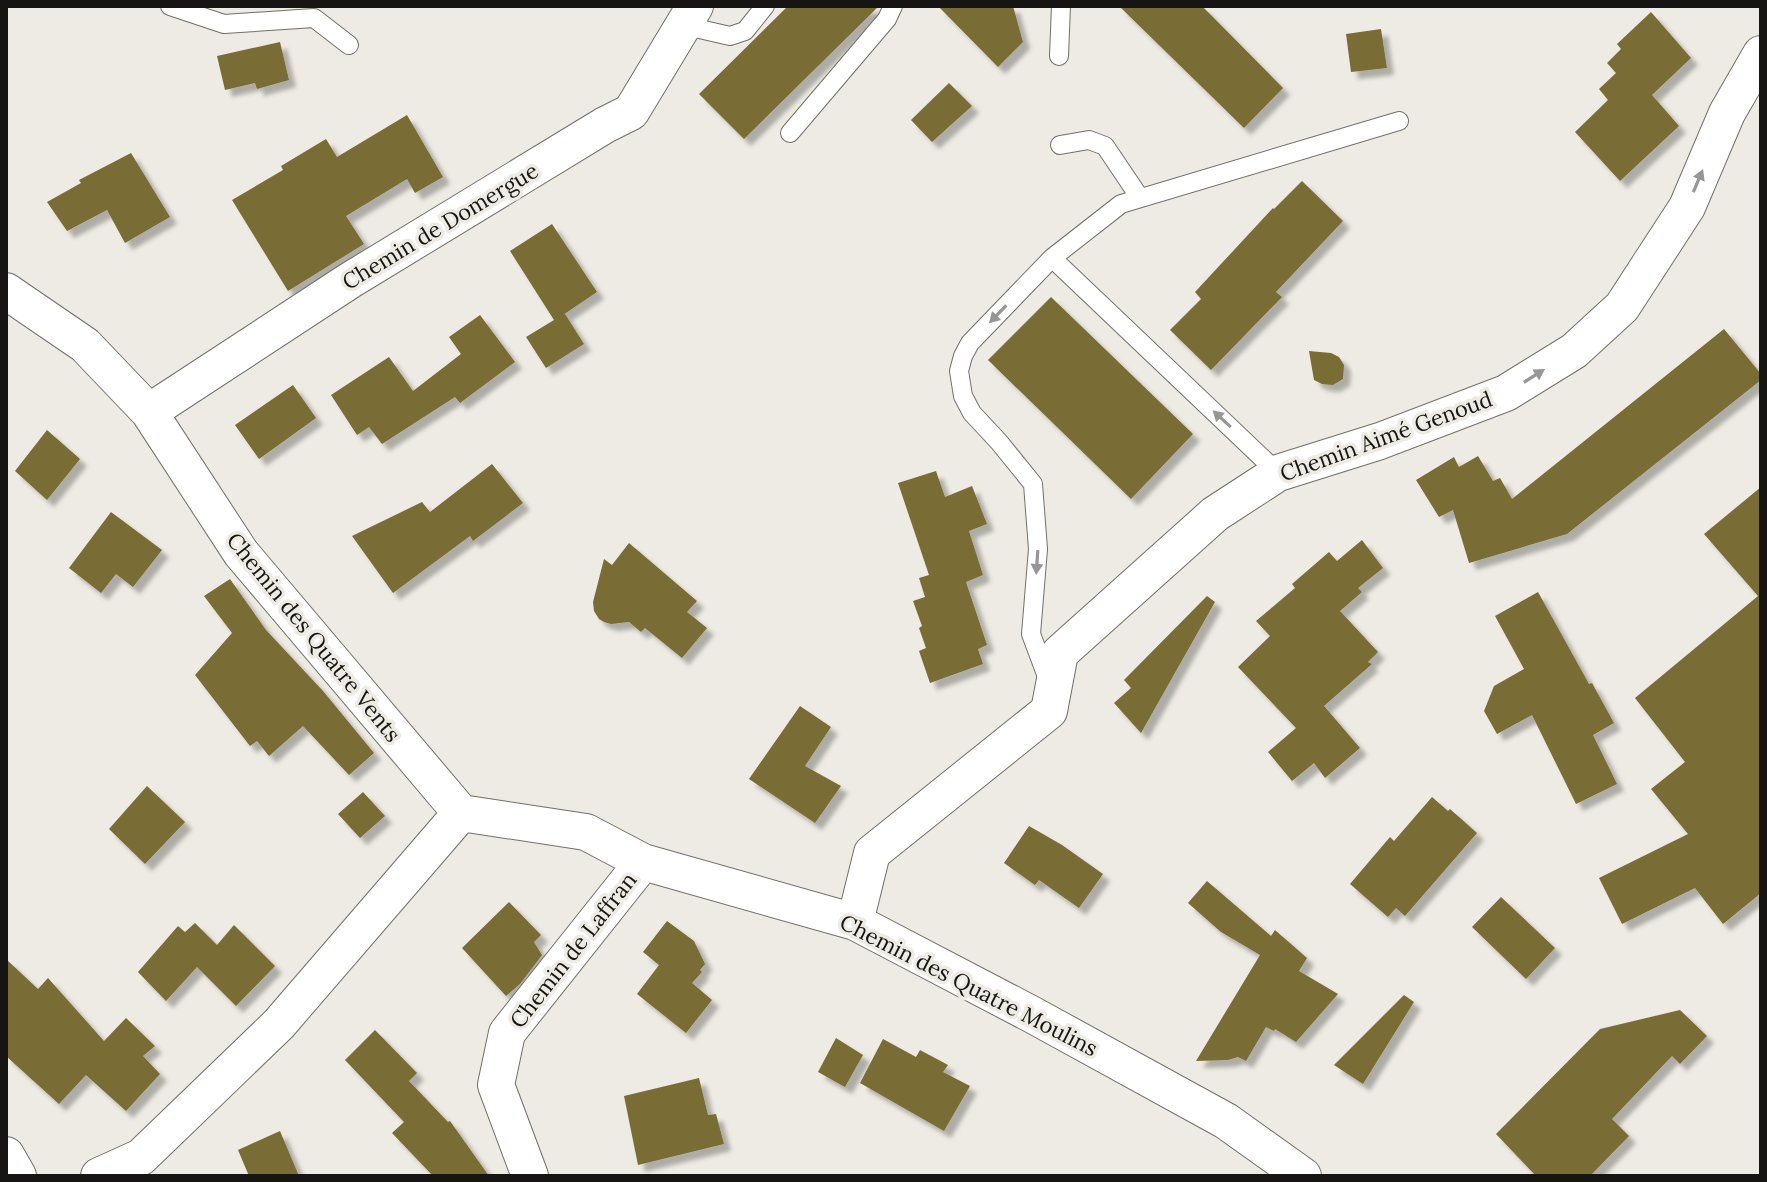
<svg xmlns="http://www.w3.org/2000/svg" width="1767" height="1182" font-family="Lora,serif">
  <style>
    .building { fill: #796c35; filter: url(#shadow) }
    .lines { fill: none; stroke-linecap: round; stroke-linejoin: round }
    .lane-casing { stroke: #717068; stroke-width: 20 }
    .street-casing { stroke: #717068; stroke-width: 38 }
    .lane { stroke: #fff; stroke-width: 18 }
    .street { stroke: #fff; stroke-width: 36 }
    .oneway { fill: #969695 }
    .labels { text-anchor: middle; stroke-width: 7; stroke-linejoin: round; paint-order: stroke }
    .street-label { font-size: 22px; fill: #161513; stroke: #edebe3 }
  </style>
  <defs>
    <filter id="shadow"><feDropShadow dx="7" dy="7" stdDeviation="2" flood-color="#0004"/></filter>
  </defs>
  <rect width="100%" height="100%" fill="#edebe3"/>
  <path class="building" d="M788 6H879L744 139 699 94Z
    M938 6H1013L1023 42 998 67Z
    M1119 6H1202L1283 88 1244 128Z
    M1651 12 1691 58 1652 95 1679 126 1620 181 1575 132 1608 100 1599 89 1616 73 1607 63 1621 49 1617 44Z
    M1381 29 1387 68 1351 72 1346 34Z
    M280 42 289 80 257 89 255 83 225 90 217 56Z
    M949 83 972 106 932 142 911 120Z
    M407 115 443 177 415 193 407 179 346 216 364 244 288 291 232 200 283 170 281 166 326 139 337 157Z
    M131 153 170 217 125 243 107 210 67 231 47 202 81 183 79 180Z
    M1302 181 1343 221 1276 292 1282 297 1211 370 1170 330 1201 299 1195 292 1273 208 1274 209Z
    M552 224 597 292 563 315 565 314 584 344 546 368 526 337 554 320 510 251Z
    M1051 297 1193 434 1131 499 988 360Z
    M480 315 515 362 460 403 455 397 382 444 369 427 357 435 331 395 389 357 413 391 461 354 449 337Z
    M1724 329 1761 374V380L1567 534 1469 563 1453 510 1439 517 1416 480 1454 457 1459 467 1478 456 1493 481 1500 478 1512 499Z
    M1309 351 1331 353 1339 357 1344 365 1343 379 1333 385 1322 384 1314 380Z
    M293 385 316 418 259 459 235 425Z
    M47 430 80 459 47 500 15 471Z
    M492 464 523 503 473 541 470 536 393 593 352 536 422 502 430 512Z
    M936 471 945 497 972 486 987 524 969 531 983 575 966 582 987 645 978 649 983 664 930 683 919 651 926 648 919 628 922 626 913 601 925 597 919 578 929 575 898 483Z
    M1761 487V893L1723 924 1695 888 1622 924 1599 878 1688 834 1651 789 1685 762 1635 698 1758 596 1704 534Z
    M111 512 162 550 133 587 116 574 101 593 69 568Z
    M1362 540 1383 568 1358 588 1362 592 1340 611 1378 652 1368 662 1372 664 1324 706 1360 748 1325 778 1314 763 1292 781 1268 752 1296 728 1238 667 1270 636 1256 621 1295 588 1292 584 1329 552 1337 561Z
    M629 543 697 601 687 612 707 628 682 658 645 628 641 632 629 622 611 624 604 622 599 619 594 611 593 602 604 559 612 565Z
    M230 579 266 630 323 691 374 753 349 775 303 726 269 756 257 741 250 746 195 675 232 633 204 596Z
    M1538 592 1589 684 1592 683 1614 723 1593 735 1617 784 1576 804 1532 715 1497 734 1484 711 1494 686 1524 669 1495 616Z
    M1207 596 1215 602 1141 733 1114 703 1131 688 1124 680Z
    M800 706 831 727 805 766 841 786 815 823 749 779Z
    M147 786 185 822 145 864 109 829Z
    M363 792 385 816 360 838 338 814Z
    M1432 797 1448 811 1450 809 1477 833 1405 916 1396 908 1388 917 1350 884 1390 837 1394 841Z
    M1029 826 1062 845 1103 874 1079 908 1039 880 1035 885 1004 863Z
    M1207 881 1271 936 1275 930 1307 958 1299 971 1338 994 1296 1042 1275 1029 1274 1031 1266 1027 1246 1061 1238 1057 1228 1060 1196 1061 1260 955 1221 932 1188 903Z
    M1501 897 1555 948 1526 979 1472 927Z
    M509 902 541 935 534 942 542 955 520 984 506 996 462 948Z
    M667 921 694 941 705 964 700 970 702 972 692 983 712 1000 686 1033 637 994 659 965 643 952Z
    M195 923 217 945 234 925 275 966 236 1006 197 967 166 1001 138 972 178 926 185 932Z
    M6 959 38 989 48 978 104 1041 126 1018 155 1046 143 1056 160 1074 126 1111 86 1075 59 1104 6 1056Z
    M1404 995 1414 1002 1363 1084 1334 1065Z
    M1680 1010 1707 1036 1680 1064 1672 1056 1612 1119 1629 1136 1590 1176H1536L1496 1134 1600 1029Z
    M375 1030 417 1073 409 1081 448 1122 450 1121 489 1176H433L392 1133 404 1122 345 1060Z
    M836 1038 863 1055 845 1087 818 1072Z
    M883 1039 916 1057 920 1050 948 1065 943 1072 970 1086 944 1131 860 1083Z
    M699 1078 708 1115 716 1114 724 1144 638 1165 624 1096Z
    M280 1131 299 1176H249L238 1150Z"/>
  <g class="lines">
    <g class="lane-casing">
      <path id="lane" d="M170 6 224 24 314 18 349 45
        M682 25 730 36 745 31 765 6
        M1059 56 1061 6
        M790 133 887 19 893 6
        M1060 145 1089 140 1105 146 1140 198
        M1052 258 1278 473
        M1049 682 1031 634 1038 549 1033 484 999 442 972 413 963 396 959 371 963 356 970 343 1052 258 1121 204 1399 121"/>
    </g>
    <g class="street-casing">
      <path id="street" d="M6 291 85 345 149 412 241 553 461 813
        M149 412 349 281 605 125 631 112 695 6
        M461 813 586 832 643 862 855 922 1031 1014 1226 1121 1303 1176
        M855 922 872 853 1049 711 1060 653 1215 514 1278 473 1380 441 1506 393 1574 351 1622 307 1687 207 1727 113 1761 54
        M6 1155 18 1176
        M99 1176 141 1157 279 1024 461 813
        M530 1176 496 1085 507 1033 643 862"/>
    </g>
    <use href="#lane" class="lane"/>
    <use href="#street" class="street"/>
  </g>
  <defs><path id="oneway-solid" d="M-6-.8H1V-3.2L6.5 0L1 3.2V.8H-6Z" transform="scale(2)"/></defs>
  <g class="oneway">
    <use href="#oneway-solid" transform="translate(1698 181) rotate(-67)"/>
    <use href="#oneway-solid" transform="translate(998 314) rotate(134)"/>
    <use href="#oneway-solid" transform="translate(1534 376) rotate(-32)"/>
    <use href="#oneway-solid" transform="translate(1222 419) rotate(-137)"/>
    <use href="#oneway-solid" transform="translate(1037 562) rotate(94)"/>
  </g>
  <g class="labels">
    <g class="street-label">
      <text transform="translate(440 226) rotate(-31)" y="8">Chemin de Domergue</text>
      <text transform="translate(1386 436) rotate(-20)" y="8">Chemin Aimé Genoud</text>
      <text transform="translate(314 637) rotate(51)" y="8">Chemin des Quatre Vents</text>
      <text transform="translate(573 950) rotate(-52)" y="8">Chemin de Laffran</text>
      <text transform="translate(969 985) rotate(27)" y="8">Chemin des Quatre Moulins</text>
    </g>
  </g>
  <rect width="1767" height="1182" fill="none" stroke="#161513" stroke-width="16"/>
</svg>
